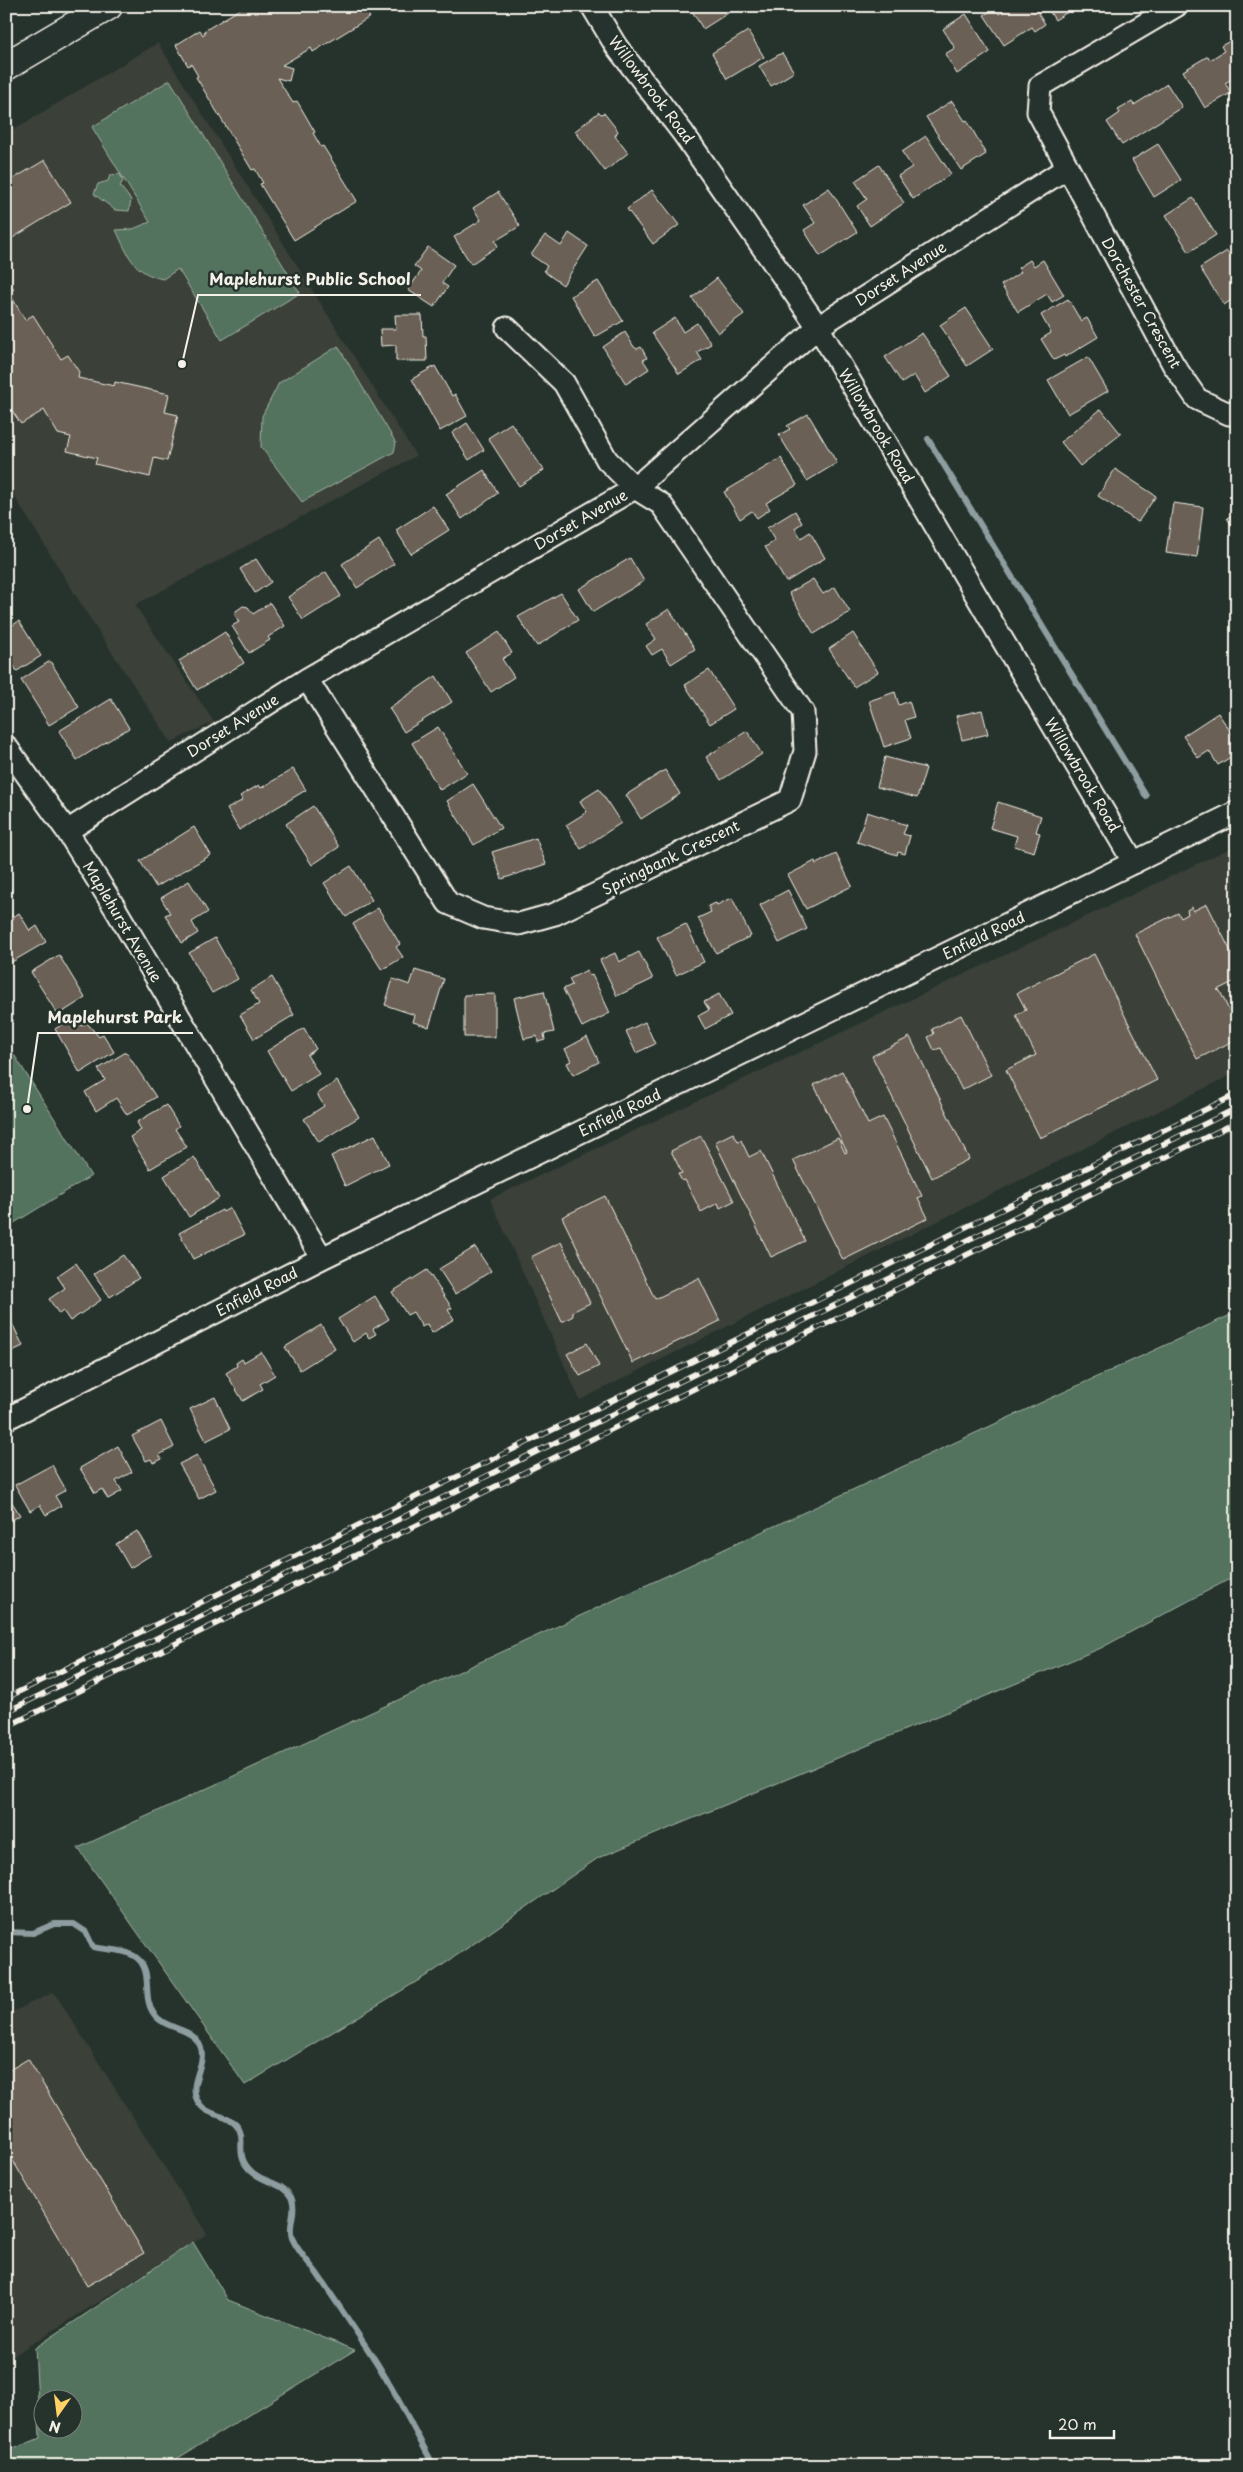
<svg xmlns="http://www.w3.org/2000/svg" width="1243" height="2472" font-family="'Playpen Sans',sans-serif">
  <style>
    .built { fill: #3b4039 }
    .green { fill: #52735e; stroke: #a3b2a3; fill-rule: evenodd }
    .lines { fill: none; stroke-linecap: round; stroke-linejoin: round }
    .stream { stroke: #8e9d9f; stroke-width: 6 }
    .building { fill: #6b6054; stroke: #f4f1e8 }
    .street-casing { stroke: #f4f1e8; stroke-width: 25 }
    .primary-casing { stroke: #f4f1e8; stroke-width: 31 }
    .street { stroke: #26332d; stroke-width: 21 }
    .primary { stroke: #26332d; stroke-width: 28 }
    .rail-casing { stroke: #f4f1e8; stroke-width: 5.5 }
    .rail { stroke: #26332d; stroke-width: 4; stroke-dasharray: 11; stroke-linecap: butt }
    .labels { text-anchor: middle; stroke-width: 5; stroke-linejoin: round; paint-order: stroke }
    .street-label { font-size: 15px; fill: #f4f1e8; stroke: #26332d }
    .leader { fill: none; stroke: #f4f1e8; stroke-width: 2 }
    .callout-dot { fill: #f4f1e8; stroke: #26332d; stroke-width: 2 }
    .callout-label { font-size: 16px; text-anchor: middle; font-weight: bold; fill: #f4f1e8; stroke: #26332d; stroke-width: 5; stroke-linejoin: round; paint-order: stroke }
  </style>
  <rect width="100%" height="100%" fill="#26332d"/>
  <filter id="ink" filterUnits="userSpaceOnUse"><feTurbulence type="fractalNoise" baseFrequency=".02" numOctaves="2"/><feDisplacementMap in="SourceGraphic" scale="10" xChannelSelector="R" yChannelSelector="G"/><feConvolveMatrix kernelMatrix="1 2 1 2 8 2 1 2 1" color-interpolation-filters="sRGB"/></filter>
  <g filter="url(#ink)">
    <path class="built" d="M6 6H24L6 17Z
      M158 43 416 456 135 605 214 722 171 742 96 628 6 483V134Z
      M1237 845V1072L580 1400 490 1199Z
      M54 1992 207 2234 6 2360V2015Z"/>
    <path class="green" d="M170 80 300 293 222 340 178 269 163 279C133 273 128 255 116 230L133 229 150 222 92 127Z
      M120 174 123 181 120 186 131 200 129 211 115 210 94 194 98 184 108 181 110 175Z
      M338 346 396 443 394 452 302 502 261 447 262 416 279 383Z
      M6 1042 91 1176 6 1228Z
      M1237 1312V1575L1101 1648 598 1858 434 1971 245 2085 78 1848Z
      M193 2242 228 2300 355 2350 165 2466H6V2452L40 2438 35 2348ZM42 2400H72V2430H42Z"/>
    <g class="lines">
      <path class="stream" d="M928 439 1146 796
        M6 1932 33 1933 54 1924H74L86 1932 93 1947C107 1950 126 1949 137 1958 154 1972 141 1997 154 2014 166 2031 194 2026 201 2048 206 2066 188 2083 197 2100 207 2119 229 2112 239 2129 246 2141 234 2155 251 2171 263 2183 281 2181 291 2197 298 2210 287 2226 292 2238 297 2250 308 2262 316 2272 335 2300 354 2328 373 2357 395 2391 414 2430 434 2466"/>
    </g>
    <path class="building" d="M245 6H363L370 17 313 52 311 48 282 65 292 68 289 81 277 78 293 103 297 101 315 132 313 133 321 147 323 146 357 201 294 240 260 184 263 183 255 169 252 170 196 77 198 76 191 64 188 66 176 45 200 30 203 35 205 33 204 31Z
      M689 6H739L703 29Z
      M1010 6H1034L1045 24 1035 31 1032 27 1004 45 984 15 995 8 999 14Z
      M1046 6H1077L1055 20Z
      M966 14 990 52 957 74 945 54 955 48 943 29Z
      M748 31 764 57 727 79 712 53Z
      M1235 38 1237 76 1225 83 1231 93 1205 108 1183 71 1208 56 1210 60 1224 51 1221 46Z
      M782 53 794 72 771 86 759 66Z
      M1167 84 1182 107 1122 145 1107 122 1120 113 1118 110 1132 102 1134 105Z
      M952 101 965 121 967 120 986 154 961 170 926 117Z
      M599 112 601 114 604 113 618 131 615 136 628 153 605 171 575 131Z
      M926 136 951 174 913 199 898 176 912 167 902 152Z
      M1158 144 1181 180 1154 197 1132 160Z
      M45 160 71 202 6 242V172L13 179Z
      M879 165 904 203 870 226 857 206 867 199 855 181Z
      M829 188 857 232 820 256 804 230 815 223 803 205Z
      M652 190 679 225 653 244 627 209Z
      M498 192 520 226 495 241 498 246 471 264 454 237 481 220 473 208Z
      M1193 198 1216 235 1189 252 1166 215Z
      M569 233 588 246 563 285 546 273 544 270 547 266 531 255 545 235 561 246Z
      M428 247 454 265 442 283 448 287 434 307 408 290 421 271 414 266Z
      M1227 251 1237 266V296L1224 305 1200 268Z
      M1030 260 1034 266 1043 260 1064 295 1052 302 1047 294 1018 312 1001 285 1021 272 1018 268Z
      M717 278 744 314 718 333 692 298Z
      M8 280 14 289 10 292V294L25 320 33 315 61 359 68 355 79 372 78 378 114 386 115 382 169 394 165 412 178 415 167 461 154 458 150 477 95 464 97 458 67 451 71 437 58 434 44 410 21 424 9 406 6 408V282Z
      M598 281 623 321 595 337 571 296Z
      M1068 299 1081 321 1087 318 1098 337 1065 357 1064 355 1054 360 1041 339 1051 333 1041 315Z
      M966 308 993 349 967 366 940 325Z
      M395 315H422L423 336H426L427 361H396V345L381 346 380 329H396Z
      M675 318 683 332 697 323 711 344 697 352 702 360 679 374 652 333Z
      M625 332 634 347 637 349 641 347 647 358 643 360 649 369 626 384 603 347Z
      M922 333 951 376 925 393 914 375 902 383 885 357Z
      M1088 357 1108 391 1068 414 1048 380Z
      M435 366 452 396 455 394 467 416 440 431 412 379Z
      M1101 409 1121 434 1080 466 1061 442Z
      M808 414 837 463 807 481 779 435 790 429 787 426Z
      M467 423 484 450 469 460 452 433Z
      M511 423 544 470 519 486 488 438Z
      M781 458 797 485 766 503 770 509 757 518 752 511 740 519 724 492Z
      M1115 469 1156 496 1138 522 1098 496Z
      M484 470 498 493 462 519 446 494Z
      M1173 503 1203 507 1197 557 1166 553Z
      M433 506 449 530 411 554 396 530Z
      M795 511 802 523 795 528 801 538 810 532 825 558 786 582 765 547 775 541 767 528Z
      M1237 511V533L1227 518Z
      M379 540 394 564 357 588 342 564Z
      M630 558 644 581 593 612 579 589Z
      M256 559 271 582 255 593 240 569Z
      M326 572 341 596 303 620 288 597Z
      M813 579 823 594 835 587 850 612 814 634 789 593Z
      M561 593 578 620 537 646 518 617Z
      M270 603 285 626 268 637 270 640 249 653 232 626 239 622 235 615 236 611 243 606 248 607 253 614Z
      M669 609 695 649 671 664 662 649 652 655 646 646 656 639 646 624Z
      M7 615 13 625 19 621 41 656 17 671 6 654Z
      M225 632 244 663 197 690 179 661Z
      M499 632 512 653 502 659 514 677 491 692 466 653Z
      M853 633 878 672 854 687 829 649Z
      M50 661 79 707 49 725 21 680Z
      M709 670 734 709 710 724 685 685Z
      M436 676 452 702 404 732 389 708Z
      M895 692 899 705 909 701 914 717 905 720 911 738 884 747 869 701Z
      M111 699 129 728 77 760 59 731Z
      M1237 703V715L1231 706Z
      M982 710 988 734 962 740 956 716Z
      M1218 713 1237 741V753L1218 765 1209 751 1198 758 1183 736Z
      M438 727 467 773 440 790 412 743Z
      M747 731 762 754 721 780 706 757Z
      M885 757 926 768 917 798 877 787Z
      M293 769 306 790 239 830 227 809 243 800 240 796 259 785 261 788Z
      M665 770 680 794 641 819 626 795Z
      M473 784 501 828 474 845 447 801Z
      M599 789 621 823 581 849 566 825 587 812 580 801Z
      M998 802 1041 816 1036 832 1040 833 1034 852 1014 846 1017 836 990 828Z
      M313 806 339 847 312 865 286 824Z
      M867 812 907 825 903 834 910 836 905 854 898 852 897 855 857 842Z
      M194 827 211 855 156 887 140 861Z
      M536 838 546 864 502 879 492 852Z
      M836 854 852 886 806 909 788 875 815 861 816 864Z
      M351 866 372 900 346 917 324 883Z
      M6 880 12 890 6 893Z
      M189 881 208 912 192 922 198 933 182 943 165 915 170 913 161 898Z
      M788 890 807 929 779 943 760 905Z
      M732 898 751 936 716 953 698 918 711 912 708 906 716 903 717 905Z
      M1207 904 1237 964V980L1217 990 1220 991 1237 1028V1039L1197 1059 1135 934 1178 913 1181 918 1188 914 1187 910 1192 907 1193 911Z
      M7 907 13 917 19 913 30 931 37 926 46 942 10 963 6 956Z
      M378 908 400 944 396 947 403 957 382 970 353 924Z
      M686 924 704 962 676 975 657 937Z
      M215 938 238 979 212 993 189 953Z
      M639 952 653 979 617 996 600 960 615 953 619 962Z
      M1094 954 1157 1080 1040 1138 1006 1070 1036 1055 1016 1015 1026 1010 1017 993Z
      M59 955 85 998 58 1015 31 972Z
      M415 970 444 979 429 1027 413 1022 415 1015 385 1005 393 979 410 985Z
      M587 970 589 976 592 975 610 1013 582 1027 563 989 572 985 569 979Z
      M272 977 294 1015 254 1039 240 1015 259 1004 251 990Z
      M544 991 554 1032 544 1034 545 1040 538 1042 537 1036 524 1039 514 998Z
      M495 994V1037H464V995Z
      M719 994 731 1015 705 1029 698 1016 709 1010 704 1002Z
      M961 1015 991 1075 962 1090 941 1048 934 1050 928 1037 934 1034 932 1029Z
      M76 1016 82 1026 87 1023 99 1037 103 1034 114 1052 80 1073 55 1029Z
      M645 1022 655 1044 636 1053 626 1031Z
      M304 1028 316 1049 307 1055 319 1074 291 1091 267 1051Z
      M587 1037 599 1062 573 1075 567 1063 571 1061 565 1049Z
      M910 1037 969 1159 932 1178 872 1056Z
      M126 1052 156 1097 127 1115 116 1098 96 1111 85 1092 105 1080 98 1069Z
      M842 1071 868 1124 883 1117 922 1196 918 1198 928 1218 843 1260 793 1160 838 1138 845 1153 847 1152 814 1085Z
      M337 1081 359 1117 319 1142 304 1119 324 1106 317 1094Z
      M166 1105 179 1126 175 1129 187 1147 150 1169 130 1137 141 1130 137 1122Z
      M733 1133 738 1141 741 1140 749 1157 761 1151 805 1241 771 1257 715 1142Z
      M375 1135 389 1164 345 1186 331 1156Z
      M701 1136 734 1201 720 1208 718 1203 701 1212 685 1180 682 1181 678 1174 682 1173 671 1151Z
      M194 1157 219 1198 189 1217 164 1176Z
      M605 1196 655 1299 699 1278 720 1321 633 1363 562 1217Z
      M230 1208 244 1235 193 1259 179 1233 222 1210 223 1212Z
      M561 1242 590 1303 572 1312 573 1316 562 1322 531 1257Z
      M475 1247 491 1271 455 1294 439 1269Z
      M123 1255 139 1278 110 1297 94 1274Z
      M76 1263 101 1300 70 1321 63 1311 59 1314 49 1299 65 1288 57 1276Z
      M427 1270 452 1308 448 1310 454 1319 432 1333 427 1324 422 1327 413 1312 407 1315 392 1292Z
      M375 1296 389 1319 373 1329 376 1334 369 1338 366 1333 353 1342 338 1319Z
      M10 1319 23 1346 6 1354V1321Z
      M321 1325 335 1348 300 1370 285 1347Z
      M587 1343 599 1366 580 1376 567 1354Z
      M261 1352 275 1375 260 1384 263 1389 243 1401 226 1373 237 1366 236 1363 242 1359 244 1362Z
      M215 1397 230 1429 206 1441 190 1409Z
      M161 1421 174 1447 159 1455 162 1459 153 1463 151 1459 146 1461 132 1436Z
      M118 1446 132 1472 116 1481 122 1491 108 1499 102 1489 95 1493 80 1468Z
      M197 1455 216 1490 199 1499 179 1464Z
      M52 1465 66 1490 55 1496 61 1506 46 1515 40 1505 30 1511 15 1485Z
      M6 1493 20 1515 6 1524Z
      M137 1531 151 1555 130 1568 116 1544Z
      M28 2059 144 2253 87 2286 6 2149V2072Z"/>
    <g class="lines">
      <g class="street-casing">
        <path id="street" d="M592 6 616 46 683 133 818 327 1134 863
          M1176 6 1040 86 1038 112 1173 364 1197 399 1229 414 1237 412
          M307 679 448 903 483 918 519 924 555 914 790 800 805 751 803 712 661 504 635 488 607 460 564 383 507 328
          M6 746 67 831 115 908 322 1258
          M67 831 307 679 635 488 818 327 1067 168
          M6 1419 322 1258 1237 812"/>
      </g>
      <g class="primary-casing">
        <path id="primary" d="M6 66 108 6"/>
      </g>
      <use href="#street" class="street"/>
      <use href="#primary" class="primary"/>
      <g class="rail-casing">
        <path id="rail" d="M6 1698 1237 1094
          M6 1712 1237 1108
          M6 1727 1237 1122"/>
      </g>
      <use href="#rail" class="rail"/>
    </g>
  </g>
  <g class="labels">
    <g class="street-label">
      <text transform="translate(651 90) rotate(53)" y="5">Willowbrook Road</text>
      <text transform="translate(901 274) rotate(-33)" y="5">Dorset Avenue</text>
      <text transform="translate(1141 303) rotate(61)" y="5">Dorchester Crescent</text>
      <text transform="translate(876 426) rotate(59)" y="5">Willowbrook Road</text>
      <text transform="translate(581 520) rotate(-30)" y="5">Dorset Avenue</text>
      <text transform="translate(233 726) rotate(-32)" y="5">Dorset Avenue</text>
      <text transform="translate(1082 775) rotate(59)" y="5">Willowbrook Road</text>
      <text transform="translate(671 858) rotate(-26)" y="5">Springbank Crescent</text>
      <text transform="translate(122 922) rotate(59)" y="5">Maplehurst Avenue</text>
      <text transform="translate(984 936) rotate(-26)" y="5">Enfield Road</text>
      <text transform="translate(620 1113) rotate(-26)" y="5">Enfield Road</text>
      <text transform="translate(257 1292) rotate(-27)" y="5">Enfield Road</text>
    </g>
  </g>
  <path class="leader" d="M182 364L198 295H421M27 1109L38 1033H193"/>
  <g class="callout-dot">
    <circle cx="182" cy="364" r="5"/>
    <circle cx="27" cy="1109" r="5"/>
  </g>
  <g class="callout-label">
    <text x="310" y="285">Maplehurst Public School</text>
    <text x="115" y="1023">Maplehurst Park</text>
  </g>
  <rect width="1243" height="2472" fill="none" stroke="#26332d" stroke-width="25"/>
  <rect x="12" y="12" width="1218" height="2447" fill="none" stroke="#f4f1e8" stroke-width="2" filter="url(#ink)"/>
  <g transform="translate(58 2414) rotate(194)"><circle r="24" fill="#26332d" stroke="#787f78"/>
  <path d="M0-4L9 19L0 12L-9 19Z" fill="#ffd166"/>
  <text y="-8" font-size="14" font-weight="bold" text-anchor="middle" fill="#f4f1e8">N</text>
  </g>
  <path d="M1050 2430v8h64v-8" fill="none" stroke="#f4f1e8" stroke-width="2.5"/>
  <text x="1058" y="2430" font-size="15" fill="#f4f1e8" stroke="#26332d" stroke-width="4" paint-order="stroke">20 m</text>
</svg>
